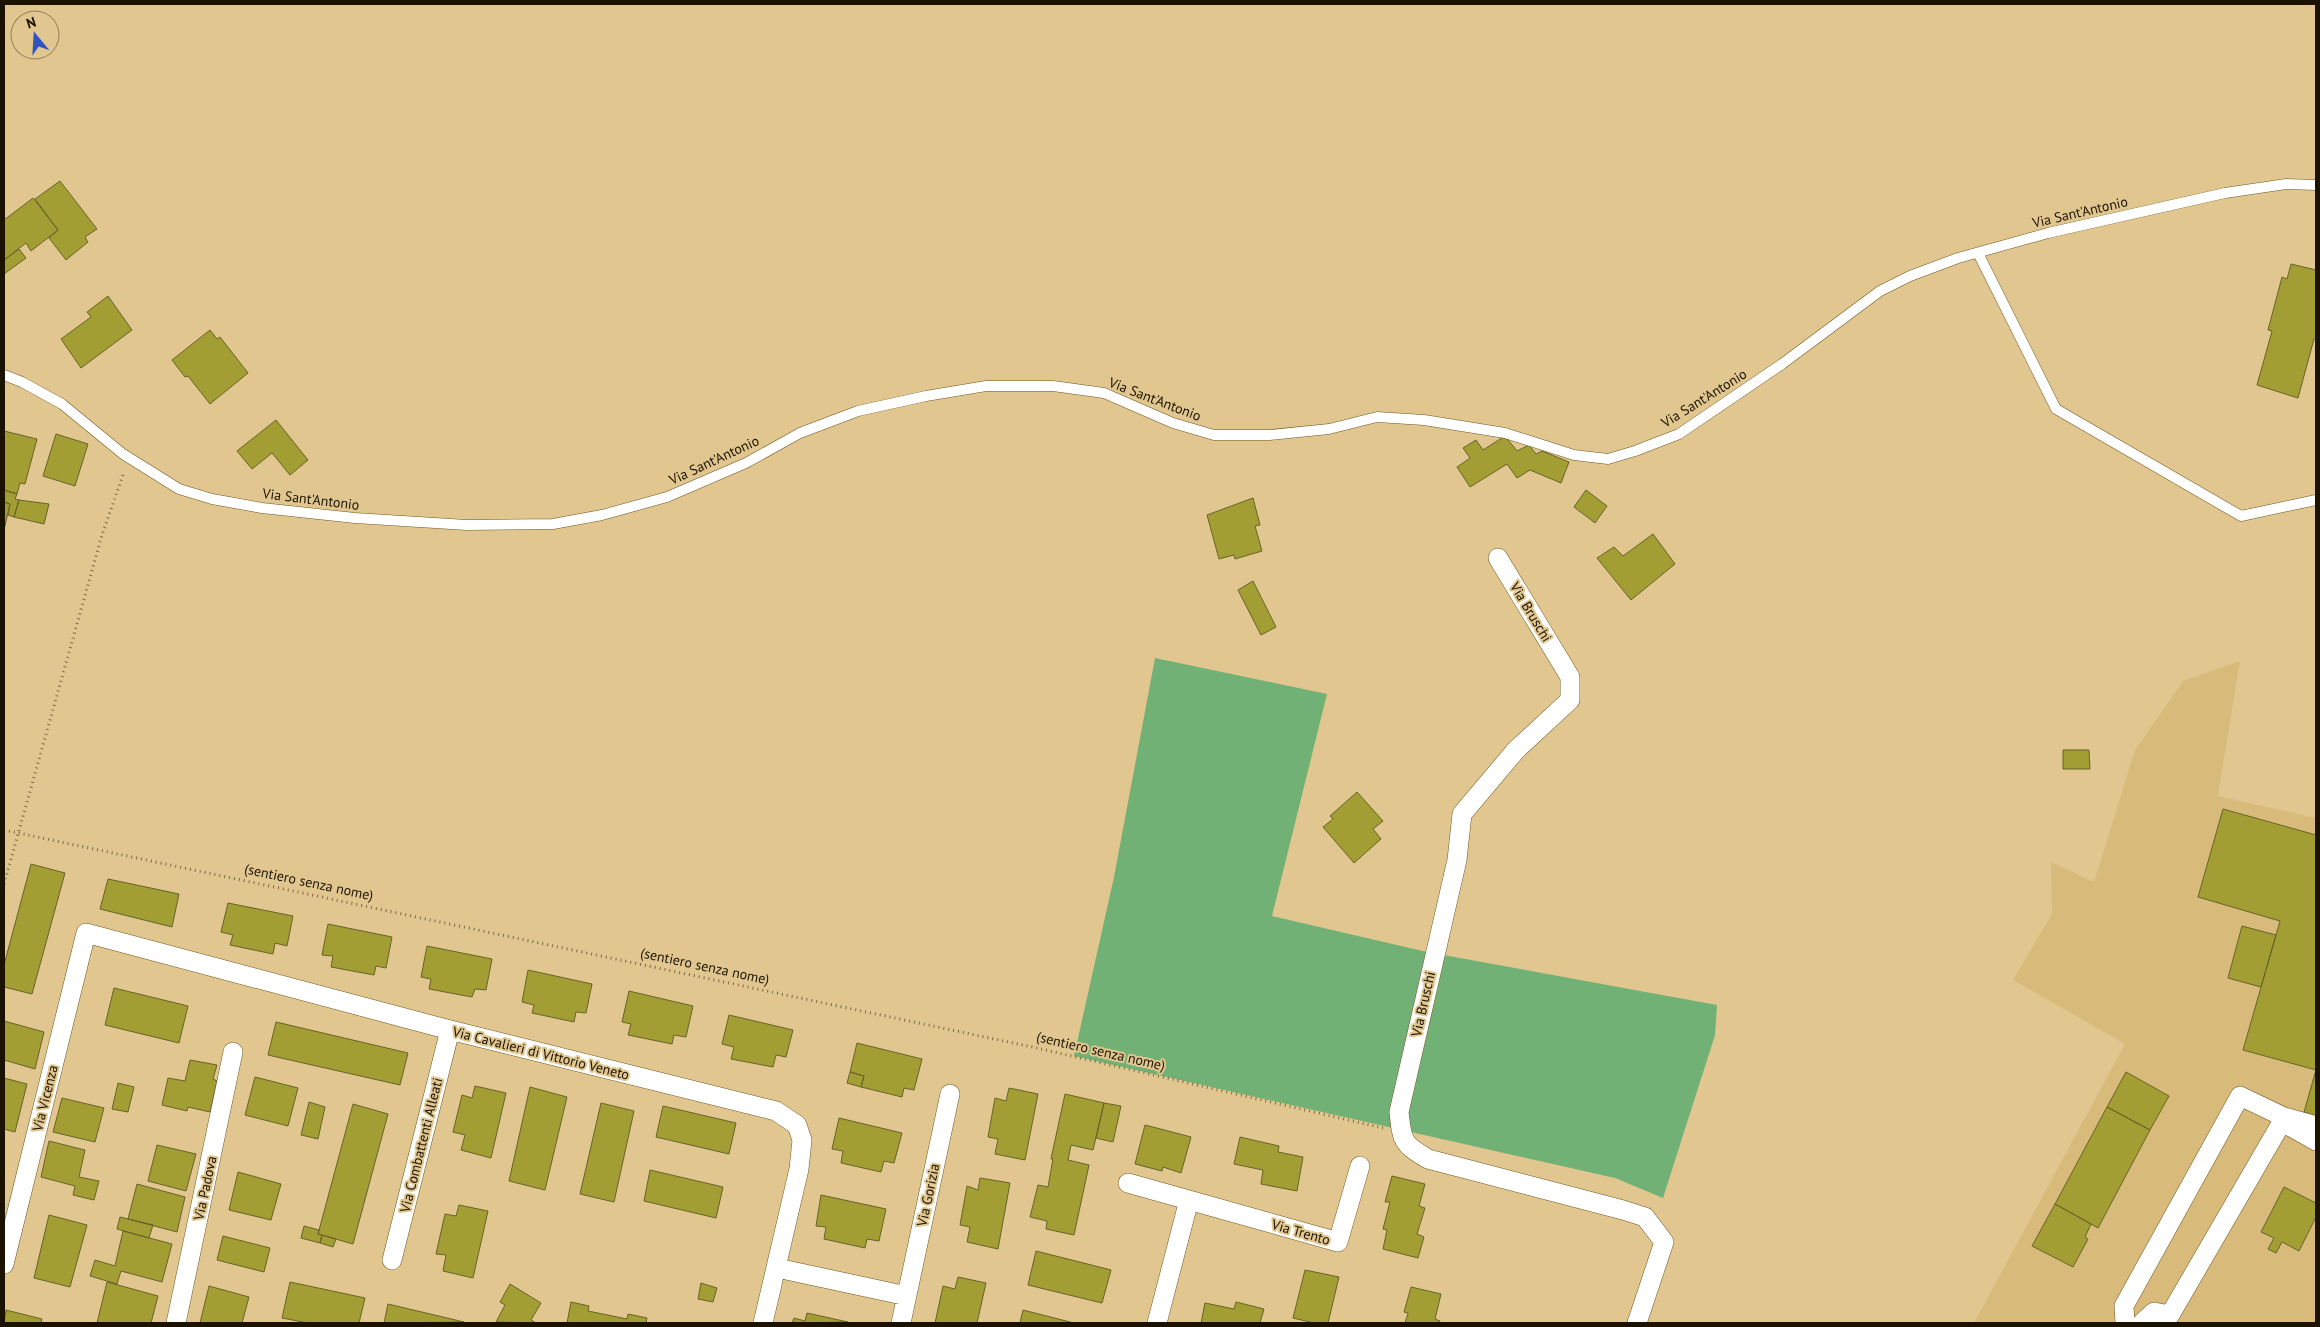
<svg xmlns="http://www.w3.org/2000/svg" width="2320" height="1327" font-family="'PT Sans',sans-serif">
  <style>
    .built { fill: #d8bb7b }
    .green { fill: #71b176 }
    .building { fill: #a39e34; stroke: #666329 }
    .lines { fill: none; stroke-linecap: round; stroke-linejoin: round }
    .service-casing { stroke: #6e571f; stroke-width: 11 }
    .minor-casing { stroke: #6e571f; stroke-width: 20 }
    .path { stroke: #7b6a45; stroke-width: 3; stroke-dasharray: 1 4; stroke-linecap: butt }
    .service { stroke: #fff; stroke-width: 10 }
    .minor { stroke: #fff; stroke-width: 19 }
    .labels { text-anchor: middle; stroke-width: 4; stroke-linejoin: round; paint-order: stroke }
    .street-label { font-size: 14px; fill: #1b1200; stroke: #e1c78f }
  </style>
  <rect width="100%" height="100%" fill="#e1c78f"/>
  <path class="built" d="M2240 661 2218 796 2316 818V1323H1974L2125 1044 2013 980 2052 914 2051 862 2094 882 2135 750 2183 681Z"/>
  <path class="green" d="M1155 658 1327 694 1272 916 1427 952 1717 1005 1715 1035 1663 1198 1615 1178 1074 1056 1114 877Z"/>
  <path class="building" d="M60 181 97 229 85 237 88 242 66 260 49 238 58 230 35 199Z
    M33 198 58 230 31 251 26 243 4 260V220Z
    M19 249 26 258 4 274V260Z
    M2291 264 2316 270V339H2314L2298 398 2257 385 2272 331 2268 330 2282 277 2287 279Z
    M108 296 132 330 81 368 61 339 91 317 87 312Z
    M210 330 217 339 220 337 248 373 210 404 188 376 185 377 172 360Z
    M276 420 308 460 290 475 272 453 252 469 237 451Z
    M4 431 37 439 25 484 20 483 17 494 4 490Z
    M56 434 88 444 75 486 43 476Z
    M1505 436 1517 451 1529 445 1536 454 1542 451 1569 462 1561 483 1530 470 1517 478 1507 464 1470 487 1457 467 1470 458 1463 448 1476 440 1483 450Z
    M4 490 17 494 15 499 19 500 14 517 8 515 10 504 4 502Z
    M1586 490 1607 506 1595 523 1574 507Z
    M1253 498 1260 525 1255 526 1262 551 1235 559 1234 555 1219 559 1207 515Z
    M19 500 49 504 44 524 14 517Z
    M4 502 10 504 4 530Z
    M1653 534 1675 564 1631 600 1597 558 1614 547 1623 556Z
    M1253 581 1276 627 1261 635 1238 590Z
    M2063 750H2089L2090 769H2063Z
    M1357 792 1383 821 1373 829 1381 839 1354 863 1323 827 1333 819 1330 816Z
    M2223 809 2316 835V1116L2304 1112 2316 1070 2243 1050 2280 921 2198 897Z
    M31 864 65 873 32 994 4 987V965Z
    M108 879 179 894 172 927 100 909Z
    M228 903 293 916 287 946 275 943 273 954 230 945 233 935 221 932Z
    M328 924 392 937 386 968 376 966 374 975 331 967 333 956 322 955Z
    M2242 926 2276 935 2261 987 2228 978Z
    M427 946 492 959 486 990 475 989 472 997 429 989 431 979 421 977Z
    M528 970 592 984 586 1013 576 1012 574 1022 532 1013 534 1005 522 1002Z
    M114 988 188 1006 179 1043 105 1025Z
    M629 991 693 1006 686 1037 674 1035 672 1044 628 1035 631 1024 622 1022Z
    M729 1015 793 1030 786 1057 776 1055 773 1067 731 1059 734 1047 722 1044Z
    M4 1021 44 1032 35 1069 4 1060Z
    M276 1022 408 1053 400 1085 268 1055Z
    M857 1043 922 1059 914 1090 904 1088 902 1097 861 1087 864 1076 850 1072Z
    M190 1060 217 1065 213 1079 217 1081 210 1112 188 1107 187 1111 162 1105 168 1078 185 1081Z
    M850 1072 864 1076 861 1087 847 1083Z
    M2126 1072 2169 1096 2150 1130 2107 1107Z
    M255 1077 298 1088 288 1126 245 1115Z
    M4 1078 27 1084 15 1132 4 1129Z
    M118 1083 134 1087 128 1112 112 1109Z
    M475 1086 506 1093 491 1158 461 1150 465 1135 453 1132 462 1095 472 1098Z
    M530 1087 567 1097 545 1190 509 1181Z
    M1009 1088 1038 1094 1025 1160 995 1154 998 1139 988 1137 995 1098 1006 1101Z
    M1065 1094 1104 1103 1093 1150 1071 1145 1068 1160 1089 1165 1074 1235 1046 1229 1047 1221 1030 1217 1038 1185 1048 1187 1053 1159H1051Z
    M62 1098 104 1108 95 1142 53 1132Z
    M309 1102 325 1107 318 1139 301 1135Z
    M601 1103 634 1111 614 1202 580 1194Z
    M1104 1103 1121 1106 1113 1142 1096 1138Z
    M353 1104 388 1114 353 1244 318 1234Z
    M663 1106 736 1123 729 1154 656 1137Z
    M2107 1107 2150 1130 2098 1228 2055 1204Z
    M839 1118 902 1133 894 1163 884 1161 881 1172 841 1163 843 1151 832 1149Z
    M1145 1125 1191 1137 1181 1173 1163 1167 1162 1171 1135 1164Z
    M1240 1137 1279 1146 1278 1152 1303 1157 1297 1191 1261 1184 1263 1170 1234 1164Z
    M49 1141 85 1150 79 1177 99 1181 94 1200 73 1195 75 1186 41 1177Z
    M157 1145 196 1154 186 1191 148 1181Z
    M650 1170 723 1187 716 1218 644 1201Z
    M238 1172 281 1184 271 1220 229 1210Z
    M1392 1176 1425 1184 1419 1206 1425 1208 1417 1234 1424 1237 1418 1258 1383 1249 1387 1230 1383 1229 1390 1202H1385Z
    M980 1178 1010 1183 998 1249 967 1242 970 1227 960 1225 967 1186 978 1190Z
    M137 1184 185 1197 177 1232 128 1219Z
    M2284 1187 2316 1203V1217L2299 1251 2282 1242 2276 1253 2268 1249 2274 1238 2261 1232Z
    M821 1195 886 1209 879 1241 867 1239 865 1248 824 1239 826 1227 816 1226Z
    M2055 1204 2091 1224 2085 1237 2088 1239 2073 1267 2032 1246Z
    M459 1205 488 1211 473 1278 443 1271 446 1255 436 1254 445 1214 456 1216Z
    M49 1215 87 1225 70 1287 34 1278Z
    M120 1217 153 1225 149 1238 117 1229Z
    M304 1226 319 1230 318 1234 322 1235 320 1243 301 1238Z
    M123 1231 172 1244 162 1282 121 1271 117 1284 90 1276 95 1260 115 1266Z
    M322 1235 336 1239 333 1247 320 1243Z
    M223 1236 270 1248 264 1272 217 1260Z
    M1036 1251 1111 1270 1102 1303 1028 1285Z
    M1305 1270 1339 1277 1328 1323H1314L1293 1318Z
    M958 1277 986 1283 977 1323H935L943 1286 955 1289Z
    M107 1282 158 1296 151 1323H97Z
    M290 1282 365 1298 359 1323H308L282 1318Z
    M701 1283 717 1288 713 1302 698 1299Z
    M510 1284 541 1303 531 1320 536 1323 496 1322 505 1305 500 1302Z
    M209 1286 249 1297 242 1323H200Z
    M1411 1287 1441 1294 1435 1319 1440 1321 1439 1323H1405L1408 1313 1404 1312Z
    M571 1302 589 1306 588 1311 627 1319 628 1314 647 1318 646 1323H567Z
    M1236 1302 1264 1309 1260 1323H1201L1205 1303 1234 1309Z
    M388 1304 464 1322 384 1323Z
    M6 1310 42 1319 41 1323H4Z
    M1023 1310 1074 1323H1020Z
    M807 1313 848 1322 792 1323 794 1318 805 1321Z"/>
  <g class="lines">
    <g class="service-casing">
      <path id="service" d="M1978 253 2056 409 2241 516 2316 500
        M4 375 22 382 62 404 123 454 179 489 212 499 262 508 355 518 467 525 553 524 602 515 667 497 746 463 800 433 858 411 926 396 986 386H1053L1104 393 1173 423 1214 435H1269L1329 429 1377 417 1424 420 1505 433 1574 455 1608 459 1635 451 1679 434 1782 364 1880 291 1910 276 1958 258 2048 233 2225 193 2286 184 2316 185"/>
    </g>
    <g class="minor-casing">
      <path id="minor" d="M1498 558 1570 677V700L1516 750 1462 814 1457 860 1399 1112C1402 1141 1402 1144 1428 1159L1623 1210 1645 1217 1664 1242 1637 1323
        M1128 1183 1338 1242 1360 1166
        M392 1260 450 1030
        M4 1264 86 933 450 1030 776 1111 797 1125 802 1140 799 1169 763 1323
        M777 1268 907 1296
        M176 1323 233 1052
        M901 1323 950 1094
        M1157 1323 1189 1200
        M2125 1323 2124 1306 2240 1096 2284 1117 2316 1126
        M2142 1323 2154 1312 2170 1315 2282 1122 2316 1141"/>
    </g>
    <path class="path" d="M4 830 1037 1048 1383 1128
      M4 884 102 535 124 472"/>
    <use href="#service" class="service"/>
    <use href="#minor" class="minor"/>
  </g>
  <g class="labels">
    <g class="street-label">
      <text transform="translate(2080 212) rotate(-13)" y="5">Via Sant'Antonio</text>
      <text transform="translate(1704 398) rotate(-32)" y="5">Via Sant'Antonio</text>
      <text transform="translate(1155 399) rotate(21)" y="5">Via Sant'Antonio</text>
      <text transform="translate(714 460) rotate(-25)" y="5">Via Sant'Antonio</text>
      <text transform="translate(311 499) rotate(7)" y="5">Via Sant'Antonio</text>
      <text transform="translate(1531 612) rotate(59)" y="5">Via Bruschi</text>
      <text transform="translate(309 882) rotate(12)" y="5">(sentiero senza nome)</text>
      <text transform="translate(705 966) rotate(12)" y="5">(sentiero senza nome)</text>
      <text transform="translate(1423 1004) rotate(-77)" y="5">Via Bruschi</text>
      <text transform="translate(1101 1051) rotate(13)" y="5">(sentiero senza nome)</text>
      <text transform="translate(541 1053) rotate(14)" y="5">Via Cavalieri di Vittorio Veneto</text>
      <text transform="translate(45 1098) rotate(-76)" y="5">Via Vicenza</text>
      <text transform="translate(421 1145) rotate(-76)" y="5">Via Combattenti Alleati</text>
      <text transform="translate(205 1188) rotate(-78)" y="5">Via Padova</text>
      <text transform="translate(928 1195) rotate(-78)" y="5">Via Gorizia</text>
      <text transform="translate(1301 1232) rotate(16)" y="5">Via Trento</text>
    </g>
  </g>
  <rect width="2320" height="1327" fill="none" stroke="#1b1200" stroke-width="10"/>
  <g transform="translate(35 35) rotate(342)"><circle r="24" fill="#e1c78f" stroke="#927f56"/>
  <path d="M0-4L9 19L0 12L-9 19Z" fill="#3054c4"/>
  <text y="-8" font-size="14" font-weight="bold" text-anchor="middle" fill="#1b1200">N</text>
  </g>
</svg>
